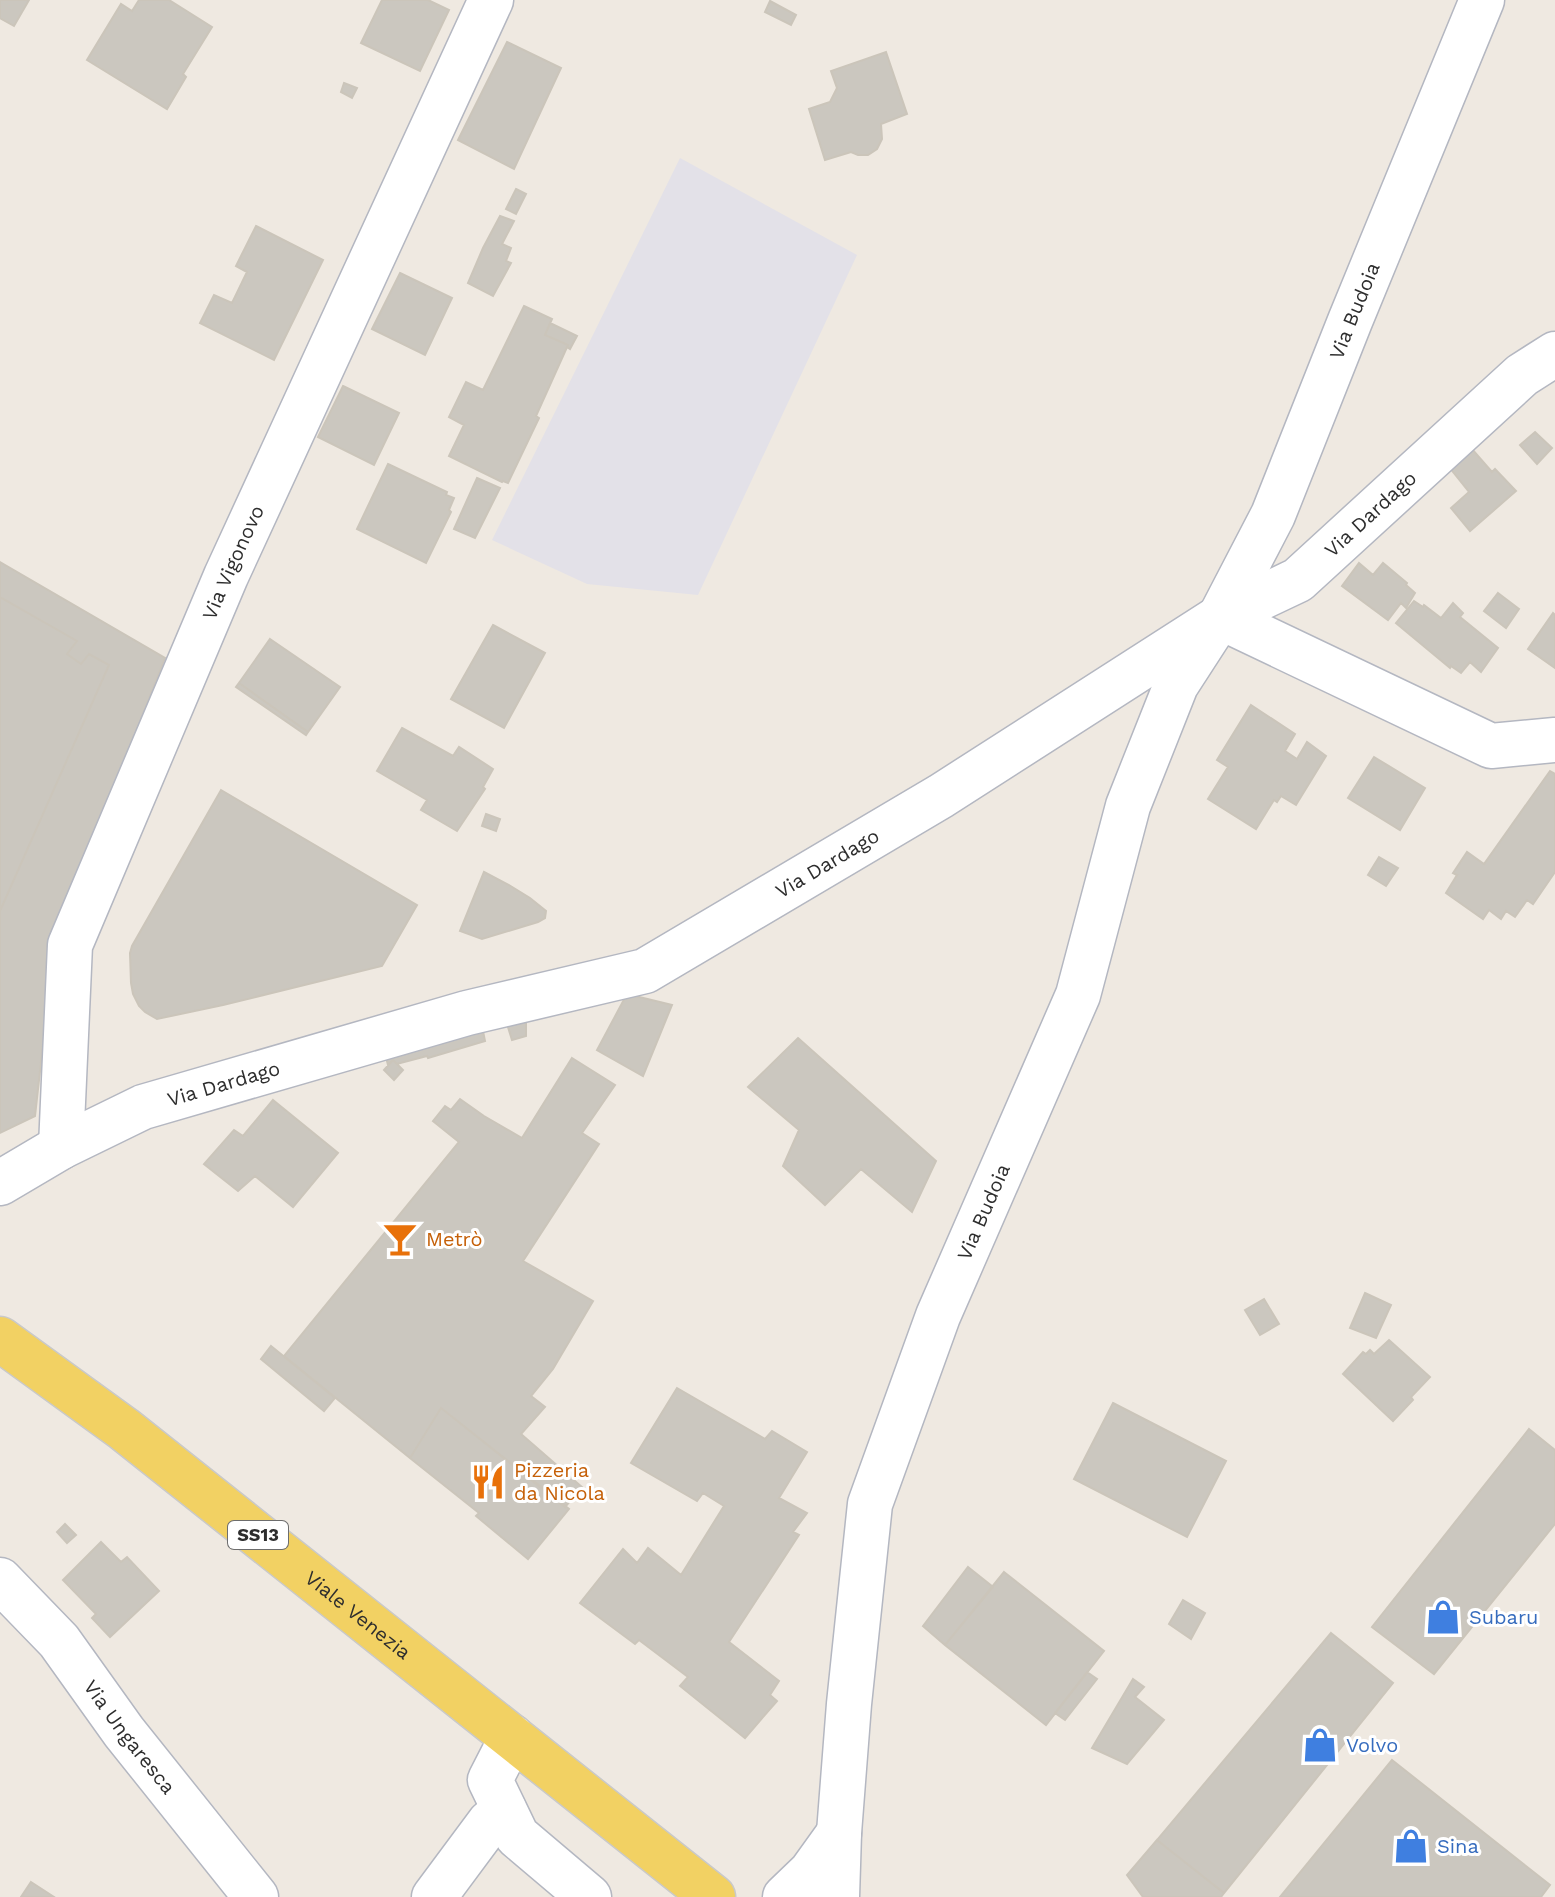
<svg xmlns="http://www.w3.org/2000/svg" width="1555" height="1897" font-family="'Work Sans',sans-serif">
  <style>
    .industrial { fill: #e3e1e8 }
    .building { fill: #cbc7bf; stroke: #cbc5ba; stroke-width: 2 }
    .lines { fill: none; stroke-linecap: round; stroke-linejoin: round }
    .minor-casing { stroke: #b4b7c1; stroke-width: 47 }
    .major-casing { stroke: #c9c9c9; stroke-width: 47 }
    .minor { stroke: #fff; stroke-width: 44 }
    .major { stroke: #f2d163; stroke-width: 44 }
    .labels { text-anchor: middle; stroke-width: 6; stroke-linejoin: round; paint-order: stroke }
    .shield { fill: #fff; stroke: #6d6d6d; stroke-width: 2 }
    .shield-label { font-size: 18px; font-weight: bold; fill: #2e2e2e }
    .street-label { font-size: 20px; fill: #2e2e2e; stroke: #fff }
    .food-label { font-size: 20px; fill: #c56008; stroke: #fff; text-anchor: start }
    .shop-label { font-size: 20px; fill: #366cbe; stroke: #fff; text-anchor: start }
  </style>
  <rect width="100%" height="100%" fill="#efe9e1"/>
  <path class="industrial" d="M680 158 857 255 698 595 587 584 492 540Z"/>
  <path class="building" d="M0 0H29L14 26 0 18Z
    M139 0H169L212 27 183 74 186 77 167 109 87 60 121 4 132 11Z
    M382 0H428L449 10 420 71 361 43Z
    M770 1 796 15 791 25 765 12Z
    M507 42 561 68 514 169 458 140Z
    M886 52 907 114 881 124 882 139 877 149 868 155H858L851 152 825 160 809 109 830 102 837 88 831 71Z
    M344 83 357 88 352 98 341 92Z
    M516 189 526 194 516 214 506 209Z
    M500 216 514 221 502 244 511 248 506 261 511 263 493 296 468 283 483 248Z
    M256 226 323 260 274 360 200 323 214 295 232 303 247 272 236 266Z
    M400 273 452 298 425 355 372 329Z
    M524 306 552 319 545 335 568 345 536 416 539 418 508 483 503 481 502 482 449 456 464 425 449 417 466 382 483 390Z
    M550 323 577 336 570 349 567 347 568 345 545 335Z
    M343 386 399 413 374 465 318 437Z
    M1535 432 1552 448 1537 464 1520 445Z
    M1471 448 1492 472 1495 469 1516 491 1470 531 1451 508 1469 492 1449 467Z
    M388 464 447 492 446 495 454 498 449 510 451 512 426 563 357 529Z
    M477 478 500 488 475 538 454 529Z
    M0 562 165 658 55 937 35 1116 0 1133Z
    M1359 563 1373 575 1383 563 1407 583 1406 585 1415 593 1406 608 1401 603 1388 620 1342 586Z
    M1498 593 1519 609 1506 628 1484 611Z
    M0 597 77 641 67 654 81 664 89 654 109 665 0 911Z
    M1414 601 1423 607 1424 605 1441 618 1453 603 1463 613 1460 617 1498 648 1481 672 1470 662 1461 673 1451 666 1450 668 1396 623Z
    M1553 613 1555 615V668L1528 649Z
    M493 625 545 653 504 728 451 699Z
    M270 639 340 687 308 732 239 683Z
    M239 683 308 732 306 735 236 687Z
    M1251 705 1295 734 1285 751 1297 759 1307 742 1326 756 1296 805 1281 796 1277 802 1274 800 1256 829 1208 799 1228 767 1217 760Z
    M402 728 453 756 459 747 493 769 483 787 485 789 457 831 421 810 427 800 377 771Z
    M1374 757 1425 788 1400 830 1348 798Z
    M1550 771 1555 774V872L1533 904 1527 900 1515 917 1506 911 1501 919 1489 910 1483 919 1446 893 1457 875 1453 873 1467 852 1484 864Z
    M221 790 417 905 382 966 223 1005 157 1019 145 1012 139 1006 133 994 131 983 130 953 132 946Z
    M486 814 500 819 496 831 482 826Z
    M1379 857 1398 868 1386 886 1368 875Z
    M484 872 509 885 530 898 546 911 545 918 538 922 482 939 460 931Z
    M627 994 672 1005 643 1076 597 1050Z
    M526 1013V1036L512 1040 504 1014Z
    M481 1021 485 1041 428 1058 427 1056 397 1064 393 1060 388 1065 384 1049Z
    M798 1038 936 1161 912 1212 861 1169 825 1205 783 1166 799 1130 748 1087Z
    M572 1058 615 1085 582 1133 599 1144 523 1261 593 1301 553 1369 531 1396 545 1407 521 1434 582 1487 565 1507 441 1408 410 1458 284 1356 459 1142 433 1121 445 1106 451 1110 460 1099 484 1116 522 1138Z
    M393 1060 403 1070 394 1080 384 1070Z
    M273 1100 338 1153 293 1207 255 1176 238 1191 204 1164 234 1130 243 1136Z
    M1365 1293 1391 1305 1376 1338 1350 1328Z
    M1264 1299 1279 1324 1260 1335 1245 1310Z
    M1389 1340 1430 1377 1411 1397 1413 1400 1393 1421 1343 1374 1363 1352 1366 1354 1370 1350 1374 1354Z
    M271 1346 335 1398 324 1411 261 1359Z
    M677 1388 765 1439 772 1431 807 1452 779 1498 807 1513 793 1532 799 1535 729 1642 779 1681 770 1695 777 1701 745 1738 680 1686 688 1677 639 1640 635 1644 580 1603 623 1549 637 1563 648 1548 681 1575 724 1506 703 1493 697 1501 631 1463Z
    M1113 1403 1226 1461 1187 1537 1074 1479Z
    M441 1408 569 1509 528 1559 476 1516 479 1513 410 1458Z
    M1529 1429 1555 1450V1524L1434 1674 1372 1627Z
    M65 1524 76 1535 67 1543 57 1532Z
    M101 1542 121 1562 127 1557 159 1591 110 1637 92 1618 96 1614 63 1580Z
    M968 1567 993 1587 945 1645 923 1626Z
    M1004 1572 1104 1651 1046 1725 945 1645Z
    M1183 1600 1205 1613 1191 1639 1169 1624Z
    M1331 1633 1393 1683 1224 1893 1157 1840Z
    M1087 1672 1097 1679 1065 1720 1055 1713Z
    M1133 1679 1144 1687 1135 1697 1164 1720 1127 1764 1092 1748Z
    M1392 1760 1550 1885 1541 1897H1280Z
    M1157 1840 1224 1893 1221 1897H1143L1127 1875Z
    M31 1882 54 1897H21Z"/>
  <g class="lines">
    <g class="minor-casing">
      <g id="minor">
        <path d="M1220 617 1491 746 1555 740"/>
        <path id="s1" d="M61 1147 70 945 226 576 491 0"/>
        <path id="s2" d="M0 1183 61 1147 143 1107 467 1013 645 971 941 796 1220 617 1298 580 1522 375 1555 354"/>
        <path id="s3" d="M0 1580 59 1641 124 1732 256 1897"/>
        <path d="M512 1737 490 1780 517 1836 589 1897"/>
        <path d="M434 1897 489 1823 504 1810"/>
        <path d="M785 1897 811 1872 839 1833"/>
        <path id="s4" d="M837 1897 839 1833 849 1704 870 1504 938 1316 1078 995 1128 806 1176 685 1220 617 1273 515 1350 321 1482 0"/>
      </g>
    </g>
    <g class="major-casing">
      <g id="major">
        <path id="s5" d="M0 1339 124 1429 713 1897"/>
      </g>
    </g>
    <use href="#minor" class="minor"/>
    <use href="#major" class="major"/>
  </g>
  <defs>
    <g id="bar-bare" transform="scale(2.76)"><path d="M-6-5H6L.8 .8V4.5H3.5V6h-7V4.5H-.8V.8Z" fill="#e8710a" stroke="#fff" stroke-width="2.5" paint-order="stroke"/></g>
    <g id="restaurant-bare" transform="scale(2.76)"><path d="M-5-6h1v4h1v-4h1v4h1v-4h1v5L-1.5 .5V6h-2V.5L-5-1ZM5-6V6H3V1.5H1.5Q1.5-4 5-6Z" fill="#e8710a" stroke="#fff" stroke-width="2.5" paint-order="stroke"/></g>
    <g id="shop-bare" transform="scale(2.76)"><path d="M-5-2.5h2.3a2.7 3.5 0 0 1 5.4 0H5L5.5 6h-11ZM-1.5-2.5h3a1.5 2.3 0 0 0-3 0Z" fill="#3f7fe0" stroke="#fff" stroke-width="2.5" paint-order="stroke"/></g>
  </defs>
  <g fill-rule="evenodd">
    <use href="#bar-bare" x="400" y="1239"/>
    <use href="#restaurant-bare" x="488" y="1482"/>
    <use href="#shop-bare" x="1443" y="1617"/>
    <use href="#shop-bare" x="1320" y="1745"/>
    <use href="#shop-bare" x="1411" y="1846"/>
  </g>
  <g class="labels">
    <rect class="shield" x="228" y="1521" width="60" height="28" rx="6"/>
    <g class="shield-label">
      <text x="258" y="1541">SS13</text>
    </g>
    <g class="street-label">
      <text dy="7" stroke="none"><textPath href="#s4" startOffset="1686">Via Budoia</textPath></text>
      <text dy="7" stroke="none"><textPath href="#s2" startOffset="1542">Via Dardago</textPath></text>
      <text dy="7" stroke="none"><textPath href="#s1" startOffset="618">Via Vigonovo</textPath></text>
      <text dy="7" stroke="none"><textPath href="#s2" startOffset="894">Via Dardago</textPath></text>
      <text dy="7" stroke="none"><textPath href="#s2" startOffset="246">Via Dardago</textPath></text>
      <text dy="7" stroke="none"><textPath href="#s4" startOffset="708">Via Budoia</textPath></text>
      <text dy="7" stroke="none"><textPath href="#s5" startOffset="452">Viale Venezia</textPath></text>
      <text dy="7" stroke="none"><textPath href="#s3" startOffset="204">Via Ungaresca</textPath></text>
    </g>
    <g class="food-label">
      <text x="426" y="1246">Metrò</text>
      <text x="514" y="1477">Pizzeria<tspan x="514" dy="23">da Nicola</tspan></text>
    </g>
    <g class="shop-label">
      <text x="1469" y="1624">Subaru</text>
      <text x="1346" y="1752">Volvo</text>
      <text x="1437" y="1853">Sina</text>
    </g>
  </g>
</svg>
